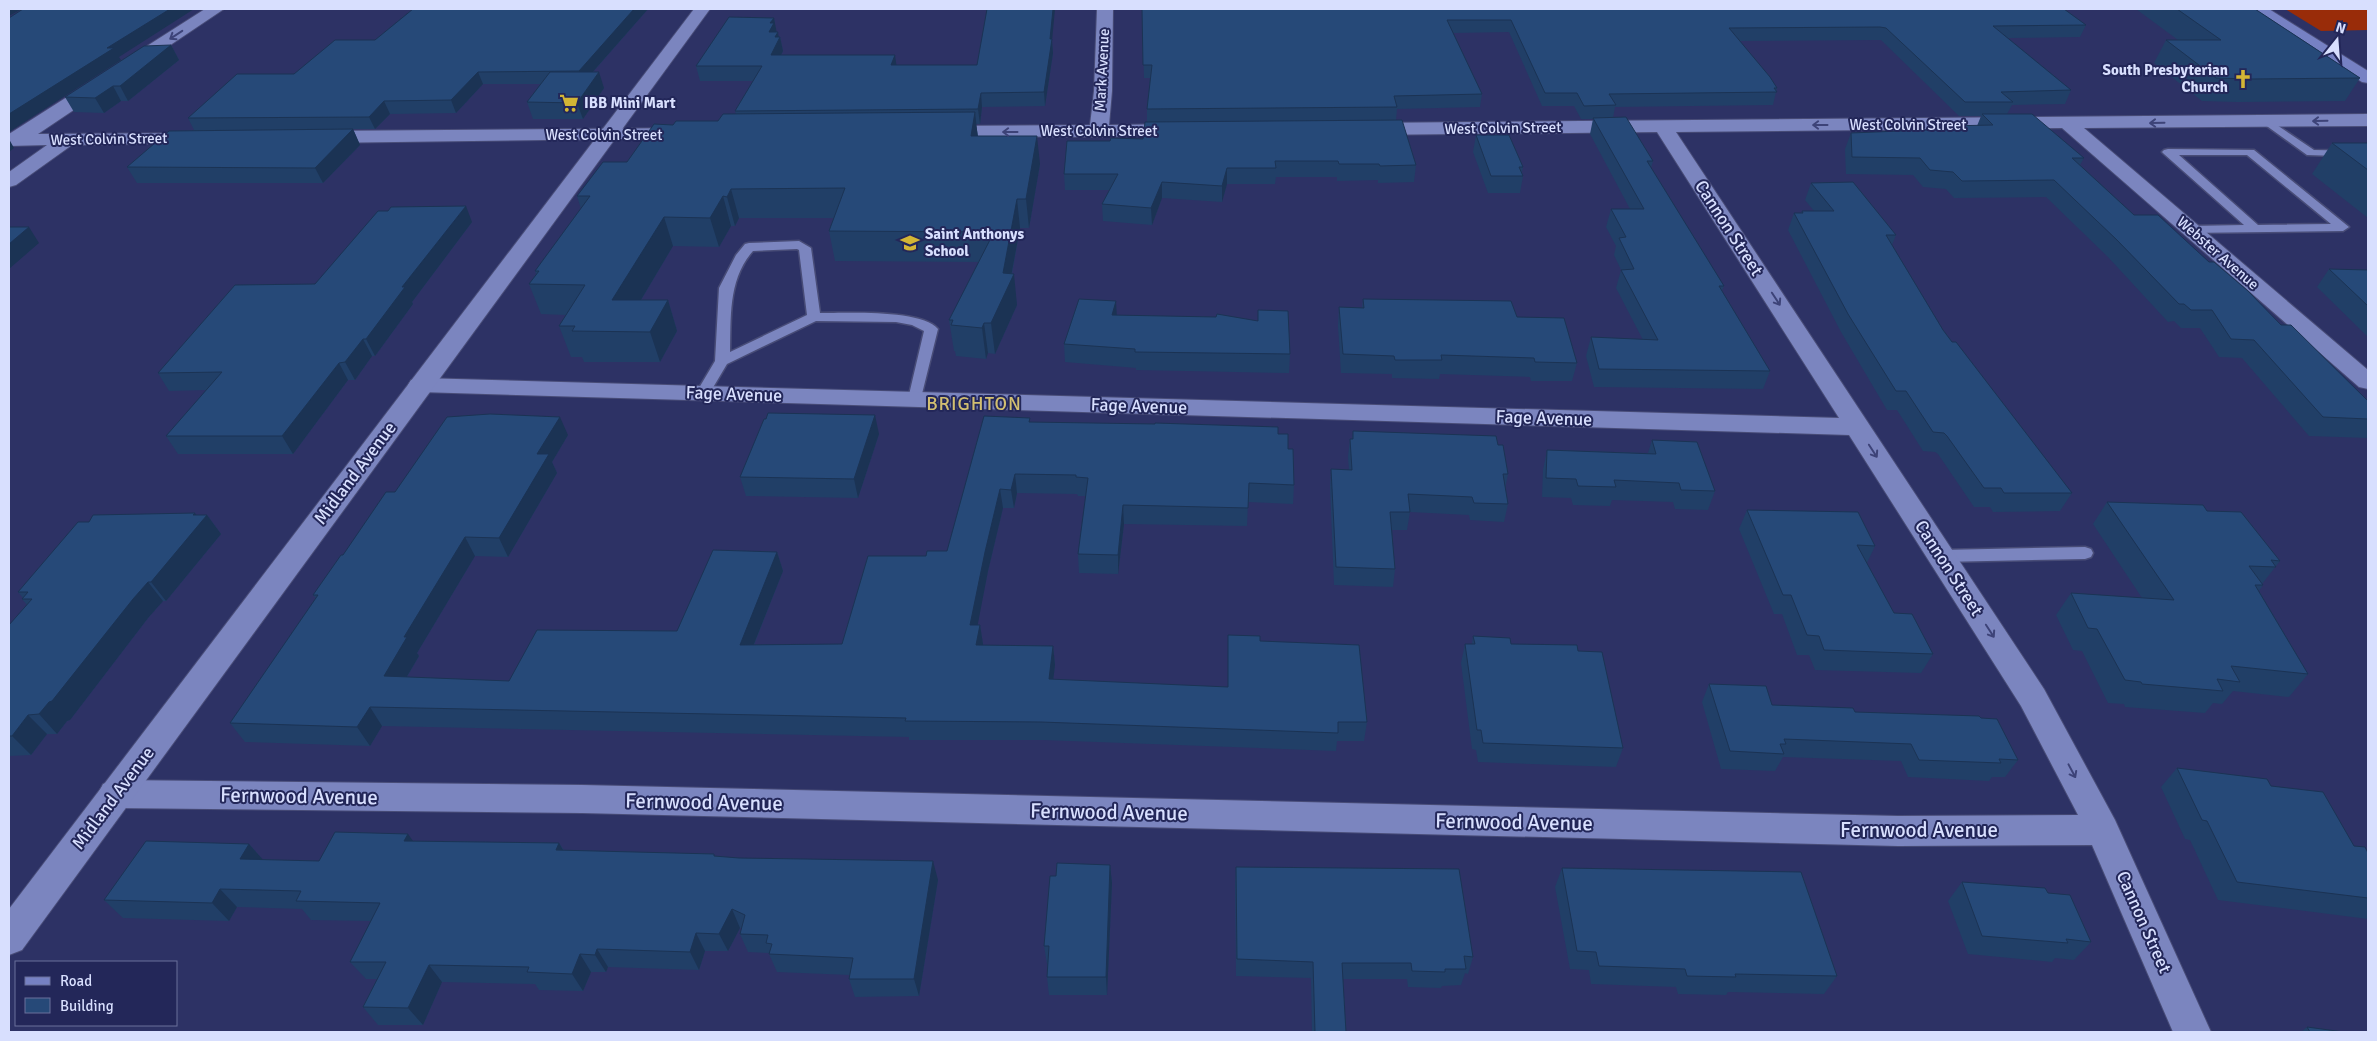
<svg xmlns="http://www.w3.org/2000/svg" width="2377" height="1041" font-family="Signika,sans-serif">
  <style>
    .green { fill: #992c09 }
    .lines { fill: none; stroke-linecap: round; stroke-linejoin: round }
    .service-casing { stroke: #484c77; stroke-width: 3 }
    .minor-casing { stroke: #484c77; stroke-width: 2 }
    .tertiary-casing { stroke: #484c77; stroke-width: 2 }
    .primary-casing { stroke: #484c77; stroke-width: 2 }
    .service { fill: #7b85bf; fill-rule: evenodd }
    .minor { fill: #7b85bf; fill-rule: evenodd }
    .tertiary { fill: #7b85bf; fill-rule: evenodd }
    .primary { fill: #7681c3; fill-rule: evenodd }
    .wall { fill: #213f67 }
    .shaded-wall { fill: #1b3354 }
    .building { fill: #264978; stroke: #1b3354 }
    .oneway { stroke: #3d4378 }
    .labels { text-anchor: middle; stroke-width: 4; stroke-linejoin: round; paint-order: stroke }
    .far-street-label { font-size: 15px; fill: #d8dffe; stroke: #232759 }
    .far-poi-label { font-size: 15px; font-weight: bold; fill: #d8dffe; stroke: #232759; text-anchor: start }
    .street-label { font-size: 18px; fill: #d8dffe; stroke: #232759 }
    .neighbourhood-label { font-size: 19px; letter-spacing: 1px; fill: #d2bf71; stroke: #232759 }
    .near-street-label { font-size: 21px; fill: #d8dffe; stroke: #232759 }
  </style>
  <rect width="100%" height="100%" fill="#2d3265"/>
  <path class="green" d="M2285 9H2368V30L2321 31Z"/>
  <g class="lines">
    <g class="service-casing">
      <path id="service" d="M2268 119 2314 150 2368 151V157L2307 155 2264 124 2263 122Z
        M2168 149 2254 150 2349 227 2343 231 2187 233 2185 230 2187 227 2191 226 2244 225 2164 154 2162 152 2164 150ZM2179 155H2247L2331 224 2258 225Z
        M799 241 811 248 820 313C846 313 922 309 938 329L920 402 915 404 908 399 924 331 912 325 896 322 816 321 727 364 708 396H698L696 393 715 361 719 288 736 255 745 244 749 243ZM797 249 799 250 807 315 730 352C731 317 728 279 753 251Z
        M2085 547 2091 549 2093 553 2091 557 2085 559 1941 562 1935 560 1933 556 1935 552 1941 550Z"/>
    </g>
    <g class="minor-casing">
      <path id="minor" d="M205 9H224L38 134 197 133 204 135 206 139 204 143 72 145 16 185 9 187V172L47 145 9 146V134Z
        M1097 9H1113L1112 91 1109 125 1182 124 1189 126 1191 130 1189 134 1099 137 933 136 931 132 933 128 940 126 1090 125 1094 91Z
        M2368 114V126L2084 128 2368 370V389L2359 387 2062 128 1676 132 2044 689 2115 820 2211 1032H2173L2092 845 1898 846 582 813 115 808 103 804 98 794 103 784 115 780 582 785 1898 816 2078 815 2021 706 1849 435 420 392 411 390 408 385 411 380 420 378 1839 418 1657 132 1367 135 1360 133 1358 129 1360 125 1367 123Z
        M684 128 691 130 693 134 691 138 320 143 313 141 311 137 313 133 320 131Z"/>
    </g>
    <g class="tertiary-casing">
      <path id="tertiary" d="M694 9H710L22 950 9 955V909Z"/>
    </g>
    <g class="primary-casing">
      <path id="primary" d="M2250 9H2269L2368 71V83L2362 82Z"/>
    </g>
    <use href="#service" class="service"/>
    <use href="#minor" class="minor"/>
    <use href="#tertiary" class="tertiary"/>
    <use href="#primary" class="primary"/>
  </g>
  <path class="wall" d="M413 9H648L593 72 604 88 583 119H533L527 102 541 84H483L456 113 390 114 375 129H353L360 145 323 183H137L127 167 194 130 188 118 375 40Z
    M1142 9 2086 25 2080 37 2008 38 2071 90 2065 104 2012 105 2007 114 2084 158 2080 165 2134 215 2209 262 2368 401V438L2309 436 2242 358 2219 357 2200 328H2181L2174 321 2168 322 2108 257 2046 197 1954 198 1946 189 1923 187 1913 175 1846 174 1845 149 1851 133 1944 129 1946 126H1977L1981 116H1959L1881 40H1875L1739 41 1777 88 1773 105 1615 107 1613 118 1653 161 1651 168 1724 286 1722 291 1770 371 1763 389 1594 387 1586 356 1591 337 1643 340 1616 288 1621 270 1614 255 1616 246 1606 227 1611 209H1630L1590 134 1593 119H1581L1574 106H1542L1509 32 1453 33 1482 94 1480 107 1397 109 1396 120 1416 165 1414 182 1378 183V180L1337 181V177H1276L1275 184H1227L1222 202 1162 198 1152 225 1103 221 1102 204 1110 190H1065L1064 174 1110 141 1143 139 1147 122V109L1150 78H1144Z
    M2136 9H2255L2360 78 2345 101 2237 102 2202 101 2154 63 2166 40H2178Z
    M774 18 776 32 779 37H780L783 51 781 55 897 65H977L1052 41 1053 53 1045 106 982 107 980 124H976L978 136 1040 164 1029 228H1020L1012 274 1017 305 995 354 988 353 986 359 956 356 955 351H954L949 320 979 262 835 261 829 231 834 218H739L735 226H731L719 247 673 246 641 300H668L677 331 660 362H584L582 357H571L559 326 566 315 541 314 529 284 536 274 535 271 581 209 577 196 627 162 673 125 718 121 736 114 735 111 754 81H700L696 66Z
    M171 45 179 60 128 101H121L104 113 74 112 65 97Z
    M1476 135 1523 167 1522 172 1523 176 1520 193H1488L1473 152Z
    M2332 143H2368V218L2312 174Z
    M1811 183 1896 235 1892 245 1943 330 2072 493 2060 511 1993 512 1990 507H1974L1938 454 1935 452 1923 451 1897 410H1887L1841 332 1789 232 1788 230 1794 213H1801L1802 211H1814L1805 200Z
    M472 222 412 302 413 304 375 356H372L355 380H348L293 454H178L166 436 206 390 169 391 158 373 315 284Z
    M2329 269 2368 270V337L2317 287Z
    M1363 299 1517 317 1577 363 1572 381H1531L1530 377 1440 374 1439 379 1392 378V374L1341 373 1338 326 1339 307 1362 308Z
    M1117 316 1290 354 1289 373 1136 370V368L1065 362 1064 344Z
    M766 419 879 434 858 498 746 496 740 477Z
    M1030 422 1278 434 1288 449 1294 485 1293 504 1248 502 1247 526 1124 524 1118 574 1079 573 1078 554 1086 496H1078L1077 494 1017 493 1014 508H1003L988 571 977 625H980L983 645 1053 646 1055 665 1053 680 1228 687V635L1260 641 1367 722 1364 741H1337L1336 751 1043 740H909V737L382 726 370 746 245 742 230 723 316 598 313 595 343 555 395 492 568 435 552 462 557 473 508 557 475 556 417 653 419 656 407 677 509 681 677 631 777 552 783 571 754 645 842 644 926 556 947 551Z
    M1353 431 1498 445 1508 474 1505 489 1508 504 1504 522 1470 520 1469 515 1410 512 1407 530H1392L1395 569 1393 587 1334 585 1330 487 1331 469 1349 470 1348 457 1350 439H1352Z
    M1652 440 1715 491 1708 510 1675 509 1673 502 1612 500 1610 506 1573 505 1571 498 1542 497 1543 470 1547 450 1648 453Z
    M2107 502 2207 511 2280 561 2262 584 2263 585 2259 591 2308 674 2289 697 2233 691 2222 704 2213 703 2205 713 2125 707 2124 704 2108 703 2082 651 2073 650 2056 615 2071 593 2142 598 2093 524Z
    M1747 510 1875 546 1867 563 1894 613 1933 654 1921 673 1815 670 1809 655H1797L1782 614H1774L1739 529Z
    M195 513 196 515H207L221 534 166 601H163L148 618 70 720 67 721 57 734H47L31 755 9 756V625L27 605 22 599 23 598 18 592 89 522Z
    M1473 636 1511 644 1578 651 1623 748 1616 767 1478 762 1476 750 1472 749 1461 663 1465 644H1472Z
    M1709 684 1772 705 1855 712 2018 760 2005 777H1992L1989 781 1908 777 1901 761 1783 757 1775 771 1721 769 1702 702Z
    M2177 768 2271 786 2354 846 2368 853V919L2218 900 2190 840 2185 839 2161 787Z
    M414 841 559 843 564 850 714 854 715 856 938 880 919 996 855 997 849 979 850 975 777 972 769 954 770 953 748 952 740 934 742 928H740L728 951H705L699 970 608 967 606 972H591L583 991 539 990 535 984 442 982 423 1025H378L363 1007 377 979H366L350 962 371 921 311 920 302 909 237 907 229 921 123 918 104 900 249 844 263 860 319 861Z
    M1110 865 1112 883 1107 995H1049L1047 977 1048 964H1047L1044 946 1056 876Z
    M1236 867 1473 957 1468 974 1465 973 1461 985 1442 986 1441 988 1408 987 1407 979H1343L1346 1032H1312L1311 978 1236 976 1235 884Z
    M1562 868 1837 976 1824 994 1728 992 1726 995 1678 994 1676 987 1591 984 1589 970 1570 969 1555 887Z
    M1962 882 2048 893 2091 942 2074 960 2055 958 2052 962 1968 954 1948 901Z
    M2307 1027 2344 1032H2301Z"/>
  <path class="shaded-wall" d="M9 9H22L9 16Z
    M170 9H194L119 57 121 60 9 132V114L107 48Z
    M634 9H648L583 83 579 71Z
    M1053 9H1055L1052 41 1053 53 1045 106 1044 92Z
    M774 18 777 34 778 32 779 39 780 37 783 51 774 69 771 55 769 32 770 23Z
    M171 45 179 60 128 101 120 86Z
    M895 55 897 69 891 65Z
    M478 72 483 84 456 113 451 100Z
    M599 72 604 88 583 119 577 103Z
    M113 86 121 101 104 113 95 98Z
    M981 93 982 107 980 124 978 109Z
    M384 101 390 114 375 129 369 117Z
    M975 112 978 139 971 136Z
    M353 129 360 145 323 183 315 168Z
    M1037 136 1040 164 1029 228 1026 199Z
    M9 139 14 148 9 152Z
    M1227 168V184L1222 202V186Z
    M1162 182V198L1152 225 1151 208Z
    M731 189 739 218 735 226 727 197Z
    M723 196 731 226 719 247 710 218Z
    M1017 199 1020 228 1010 282 1014 274 1017 305 995 354 991 323 1003 273Z
    M466 206 472 222 412 302 413 304 375 356 366 339 402 287Z
    M664 217 673 246 623 330 612 300Z
    M29 227 39 243 9 269V244Z
    M668 300 677 331 660 362 650 332Z
    M1116 301 1117 319 1112 315Z
    M984 323 988 353 986 359 982 328Z
    M363 339 372 356 355 380 345 362Z
    M339 363 348 380 293 454 282 436Z
    M875 415 879 434 858 498 854 479Z
    M560 417 568 435 552 462 557 473 508 557 499 538 537 454Z
    M1015 474 1017 493 1014 508 1011 490Z
    M1000 489 1003 508 988 571 974 644 970 625 985 552Z
    M1123 505 1124 524 1118 574V555Z
    M195 513 201 522 207 515 221 534 166 601 151 582Z
    M465 537 475 556 417 653 419 656 396 695 384 676 404 637Z
    M777 552 783 571 746 664 740 645Z
    M148 582 163 601 148 618 70 720 67 721 57 734 39 714 133 599Z
    M980 625 983 644 979 664 976 645Z
    M1053 646 1055 665 1051 698 1049 679Z
    M370 707 382 726 370 746 357 727Z
    M28 715 47 734 31 755 12 736Z
    M408 834 421 852 404 841Z
    M559 843 570 862 556 850Z
    M249 844 265 862 240 859Z
    M933 861 938 880 919 996 914 979Z
    M1110 865 1112 883 1107 995 1106 977Z
    M220 889 237 907 229 921 212 903Z
    M732 909 740 928 728 951 719 934Z
    M696 933 705 951 699 970 690 952Z
    M597 949 608 967 606 972 595 955Z
    M580 954 591 972 583 991 572 974Z
    M429 965 442 982 423 1025 408 1008Z"/>
  <path class="building" d="M23 9H170L107 48H114L9 114V18Z
    M413 9H634L579 71 478 72 451 100 384 101 369 117 188 118 237 74H294L335 40H375Z
    M987 9H1053L1050 39H1052L1044 92 981 93 978 109 735 111 762 66H696L729 17 774 18 770 23H774L769 32H778L775 37H780L771 55H895L891 65H977Z
    M1142 9H2064L2086 25 1993 26 2071 90 2001 92 2013 102H1965L1886 28 1880 27 1729 28 1770 77 1777 88H1774L1777 92 1609 94 1616 105 1584 106 1577 93H1545L1511 20H1447L1482 94 1394 96 1397 107 1147 109 1152 65H1143Z
    M2177 9H2255L2360 78 2251 79 2216 78 2166 40H2221Z
    M171 45 120 86H113L95 98 65 97 144 46Z
    M550 72H599L577 103 527 102Z
    M975 112 971 136H1037L1026 199H1017L1003 273 1014 274 991 323H984L982 328 951 325 953 320H949L994 232 829 231 845 188 731 189 727 197 723 196 710 218 664 217 612 300H668L650 332 572 331 575 326H559L585 285 529 284 539 271H535L590 196H577L603 162H627L654 124 673 125 676 121H718L723 114Z
    M1982 114H2032L2084 158H2072L2134 215H2158L2209 262H2214L2248 291 2281 325H2291L2368 401V419L2323 417 2254 340 2231 339 2212 310H2191L2184 304H2179L2117 240 2054 180 1962 181 1953 172 1930 170 1920 158 1852 157 1851 133 1949 129 1946 126 1993 125Z
    M1626 117 1653 161H1647L1724 286H1719L1770 371 1599 369 1591 337 1658 340 1621 270 1634 269 1619 238 1626 237 1611 209H1644L1593 118Z
    M1402 120 1416 165 1380 166 1379 164H1339L1338 161H1275L1276 168H1227L1222 186 1162 182 1151 208 1102 204 1118 174H1064L1067 141H1110L1111 138 1143 139 1145 122Z
    M353 129 315 168 127 167 169 131Z
    M1476 135H1509L1523 167H1519L1523 176H1491Z
    M2332 143H2368V170Z
    M1853 182 1896 235H1886L1943 330 1952 342H1956L2072 493H2004L2001 488H1984L1947 436 1944 433 1933 432 1906 391H1896L1848 314 1794 213H1803L1802 211H1834L1811 183Z
    M466 206 402 287H405L366 339H363L345 362 339 363 282 436H166L222 372 158 373 235 285 315 284 378 211H388L391 207Z
    M9 227H29L9 244Z
    M2329 269 2368 270V306Z
    M1079 299 1116 301 1112 315 1216 317 1217 314 1258 321V310L1288 311 1290 354 1135 352V349L1064 344Z
    M1363 299 1511 301 1517 317 1564 318 1577 363 1535 362 1534 358 1441 355 1442 360H1395L1394 356 1343 354 1339 307 1364 308Z
    M768 413 875 415 854 479 740 477 764 419H766Z
    M490 414 560 417 537 454H549L499 538 465 537 404 637H407L384 676 509 681 537 630 677 631 713 550 777 552 740 645 842 644 868 556H926L927 551H947L984 416 1030 418 1029 422 1155 424V423L1278 427V434H1288V449H1293L1294 485 1249 483 1248 508 1123 505 1118 555 1078 554 1088 478 1076 477V475L1015 474 1011 490 1000 489 985 552 970 625H980L976 645 1053 646 1049 679 1228 687V635L1260 636V641L1359 645 1367 722H1338V733L1041 722 905 721 906 718 370 707 357 727 230 723 318 595H313L341 555H343L386 492H395L447 417Z
    M1353 431 1496 436 1498 445H1503L1508 474H1503L1508 504 1474 503 1472 497 1408 494 1410 512H1390L1395 569 1336 567 1331 469 1352 470 1350 439H1353Z
    M1652 440 1697 442 1715 491 1681 490 1679 483 1614 480 1616 487 1578 486 1576 479 1546 478 1547 450 1656 454Z
    M2107 502 2203 505 2207 511 2241 512 2280 561 2271 560 2276 567 2249 566 2263 585H2255L2308 674 2231 666 2240 682 2217 679 2223 691 2142 684 2141 682 2125 680 2097 629 2088 628 2071 593 2174 600Z
    M1747 510 1858 512 1875 546 1857 545 1894 613 1912 614 1933 654 1824 650 1819 636 1807 635 1791 595H1783Z
    M195 513 193 515H207L151 582H148L133 599 52 701 49 702 39 714 28 715 12 736H9V625L32 599H22L28 592H18L78 522H89L93 515Z
    M1473 636 1510 638 1511 644 1577 645 1578 651 1602 652 1623 748 1483 743 1481 730H1477L1465 644H1475Z
    M1709 684 1766 686 1772 705 1853 708 1855 712 1979 716 1981 718 1997 719 2018 760 1999 759 2001 763 1919 760 1911 744 1784 739 1786 744H1780L1784 754 1730 751Z
    M2177 768 2267 779 2271 786 2323 792 2354 846 2365 847 2368 853V898L2237 882 2207 821 2202 820Z
    M335 832 408 834 404 841 559 843 556 850 714 854V856L739 858 933 861 914 979H849L853 958 769 954 772 944 766 943 768 935 740 934 745 915 732 909 719 934 696 933 690 952 597 949 595 955 580 954 572 974 527 972 529 967 429 965 408 1008 363 1007 386 962H350L380 903 296 901 301 891 220 889 212 903 104 900 146 841 249 844 240 859 319 861Z
    M1057 863 1110 865 1106 977H1047L1049 946H1044L1050 876H1056Z
    M1236 867 1459 869 1473 957 1464 956 1466 969H1445V972L1412 971 1411 963H1342L1346 1032H1315L1313 962 1237 959Z
    M1562 868 1801 872 1837 976 1735 974 1736 977 1687 976 1685 969 1599 966 1596 952 1577 951Z
    M1962 882 2045 888 2048 893 2070 895 2091 942 2066 939 2068 943 1982 936Z
    M2307 1027 2344 1032H2310Z"/>
  <defs><path id="oneway-shaft" d="M-6 0H5M1.5-3L5.5 0L1.5 3" fill="none" stroke-width="1.6" stroke-linecap="round" stroke-linejoin="round" transform="scale(1.25)"/></defs>
  <g class="oneway">
    <use href="#oneway-shaft" transform="translate(176 35) rotate(147)"/>
    <use href="#oneway-shaft" transform="translate(2320 121) rotate(179)"/>
    <use href="#oneway-shaft" transform="translate(2157 123) rotate(179)"/>
    <use href="#oneway-shaft" transform="translate(1820 125) rotate(180)"/>
    <use href="#oneway-shaft" transform="translate(1010 132) rotate(180)"/>
    <use href="#oneway-shaft" transform="translate(1776 299) rotate(57)"/>
    <use href="#oneway-shaft" transform="translate(1873 451) rotate(57)"/>
    <use href="#oneway-shaft" transform="translate(1990 631) rotate(57)"/>
    <use href="#oneway-shaft" transform="translate(2072 771) rotate(62)"/>
  </g>
  <defs>
    <g id="church-bare" transform="scale(1.5)"><path d="M-1.2-6h2.4v3.5h3.3v2.4h-3.3V6h-2.4V-.1h-3.3v-2.4h3.3Z" fill="#d3b635" stroke="#232759" stroke-width="2.5" paint-order="stroke"/></g>
    <g id="supermarket-bare" transform="scale(1.5)"><path d="M-6-5.5h2.5l.6 2H6L4.5 2H-2.5L-4.4-4H-6ZM-1.5 3.2a1.3 1.3 0 1 0 .1 0ZM3 3.2a1.3 1.3 0 1 0 .1 0Z" fill="#d3b635" stroke="#232759" stroke-width="2.5" paint-order="stroke"/></g>
    <g id="school-bare" transform="scale(1.5)"><path d="M0-5L7-2L0 1L-7-2ZM-4 1L0 2.5L4 1V4Q0 6-4 4Z" fill="#d3b635" stroke="#232759" stroke-width="2.5" paint-order="stroke"/></g>
  </defs>
  <g fill-rule="evenodd">
    <use href="#church-bare" x="2243" y="79"/>
    <use href="#supermarket-bare" x="569" y="103"/>
    <use href="#school-bare" x="910" y="243"/>
  </g>
  <g class="labels">
    <g class="far-street-label">
      <text transform="translate(1102 70) rotate(-87)" y="5">Mark Avenue</text>
      <text x="1908" y="130">West Colvin Street</text>
      <text transform="translate(1503 128) rotate(-1)" y="5">West Colvin Street</text>
      <text x="1099" y="136">West Colvin Street</text>
      <text x="604" y="140">West Colvin Street</text>
      <text transform="translate(109 139) rotate(-1)" y="5">West Colvin Street</text>
      <text transform="translate(2218 253) rotate(41)" y="5">Webster Avenue</text>
    </g>
    <g class="far-poi-label">
      <text x="2228" y="75" text-anchor="end">South Presbyterian<tspan x="2228" dy="17">Church</tspan></text>
      <text x="584" y="108">IBB Mini Mart</text>
      <text x="925" y="239">Saint Anthonys<tspan x="925" dy="17">School</tspan></text>
    </g>
    <g class="street-label">
      <text transform="translate(1729 228) rotate(57)" y="6">Cannon Street</text>
      <text transform="translate(734 394) rotate(2)" y="6">Fage Avenue</text>
      <text transform="translate(1139 406) rotate(2)" y="6">Fage Avenue</text>
      <text transform="translate(1544 418) rotate(2)" y="6">Fage Avenue</text>
      <text transform="translate(355 473) rotate(-53)" y="6">Midland Avenue</text>
      <text transform="translate(1949 568) rotate(57)" y="6">Cannon Street</text>
      <text transform="translate(113 798) rotate(-53)" y="6">Midland Avenue</text>
      <text transform="translate(2144 922) rotate(66)" y="6">Cannon Street</text>
    </g>
    <g class="neighbourhood-label">
      <text x="974" y="410">BRIGHTON</text>
    </g>
    <g class="near-street-label">
      <text transform="translate(299 796) rotate(1)" y="7">Fernwood Avenue</text>
      <text transform="translate(704 802) rotate(1)" y="7">Fernwood Avenue</text>
      <text transform="translate(1109 812) rotate(1)" y="7">Fernwood Avenue</text>
      <text transform="translate(1514 822) rotate(1)" y="7">Fernwood Avenue</text>
      <text x="1919" y="837">Fernwood Avenue</text>
    </g>
  </g>
  <rect width="2377" height="1041" fill="none" stroke="#d8dffe" stroke-width="20"/>
  <rect x="15" y="961" width="162" height="65" fill="#232759" stroke="#6b719b"/>
  <rect x="25" y="977" width="25" height="8" fill="#7681c3" stroke="#6b719b"/>
  <text x="60" y="986" font-size="15" fill="#d8dffe">Road</text>
  <rect x="25" y="998" width="25" height="15" fill="#264978" stroke="#6b719b"/>
  <text x="60" y="1011" font-size="15" fill="#d8dffe">Building</text>
  <g transform="translate(2337 40) rotate(17)" stroke="#232759" stroke-width="4" paint-order="stroke">
  <path d="M0-4L9 19L0 12L-9 19Z" fill="#d8dffe"/>
  <text y="-8" font-size="14" font-weight="bold" text-anchor="middle" fill="#d8dffe">N</text>
  </g>
</svg>
